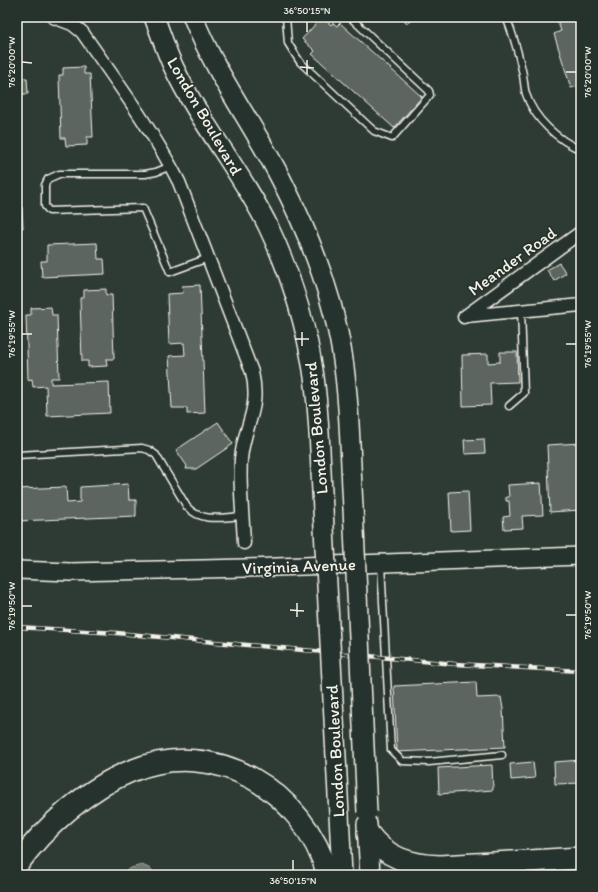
<svg xmlns="http://www.w3.org/2000/svg" width="598" height="892" font-family="Itim,sans-serif">
  <style>
    .water { fill: #6f7770; stroke: #a4a8a0 }
    .building { fill: #5c655e; stroke: #f4f1e8 }
    .lines { fill: none; stroke-linecap: round; stroke-linejoin: round }
    .lane-casing { stroke: #f4f1e8; stroke-width: 9 }
    .street-casing { stroke: #f4f1e8; stroke-width: 15 }
    .secondary-casing { stroke: #f4f1e8; stroke-width: 20 }
    .primary-casing { stroke: #f4f1e8; stroke-width: 22 }
    .highway-casing { stroke: #f4f1e8; stroke-width: 24 }
    .lane { stroke: #26332d; stroke-width: 6 }
    .street { stroke: #26332d; stroke-width: 12 }
    .secondary { stroke: #26332d; stroke-width: 17 }
    .primary { stroke: #26332d; stroke-width: 19 }
    .highway { stroke: #26332d; stroke-width: 21 }
    .rail-casing { stroke: #f4f1e8; stroke-width: 4.5 }
    .rail { stroke: #26332d; stroke-width: 3; stroke-dasharray: 9; stroke-linecap: butt }
    .primary-bridge-casing { stroke: #f4f1e8; stroke-width: 22; stroke-linecap: butt }
    .primary-bridge { stroke: #26332d; stroke-width: 19 }
    .ticks { fill: none; stroke: #f4f1e8; stroke-width: 1.5 }
    .labels { text-anchor: middle; stroke-width: 3.5; stroke-linejoin: round; paint-order: stroke }
    .street-label { font-size: 17px; fill: #f4f1e8; stroke: #26332d }
    .neatline { fill: none; stroke: #f4f1e8; stroke-width: 1.5 }
    .ticks-label { font-size: 10px; text-anchor: middle; fill: #f4f1e8 }
  </style>
  <rect width="100%" height="100%" fill="#2e3b34"/>
  <filter id="ink" filterUnits="userSpaceOnUse"><feTurbulence type="fractalNoise" baseFrequency=".025" numOctaves="2"/><feDisplacementMap in="SourceGraphic" scale="8" xChannelSelector="R" yChannelSelector="G"/><feConvolveMatrix kernelMatrix="1 2 1 2 8 2 1 2 1" color-interpolation-filters="sRGB"/></filter>
  <g filter="url(#ink)">
    <path class="water" d="M142 865 151 869 155 875H119L131 868Z"/>
    <path class="building" d="M322 17 331 25 333 23 337 26 340 23 422 97 394 128 312 54 315 51 302 39Z
      M400 17H413L407 24Z
      M556 17H581V85L571 88 554 34 561 31Z
      M17 62H19V78H27L28 94H17Z
      M84 67V74H90L93 137H87V145L66 146 65 138H61L59 75H63V68Z
      M17 207H22L23 228H17Z
      M97 243 98 259H104L105 274 42 277 41 261H47V245Z
      M559 263 566 273 554 281 547 270Z
      M200 285 205 413 187 414V408H172L169 356 185 355 184 343 169 344 167 294 183 293 182 286Z
      M106 289V295H112L114 359H106L107 366 88 367V361H82L80 298 84 297V290Z
      M51 307 52 315H57L59 378H51V384L109 382 110 413 47 416 46 386 33 387 32 379 28 380 26 315H31V308Z
      M500 352H517L518 382 490 383 491 405 463 406 462 355 488 354V363L500 362Z
      M218 422 233 444 196 469H186L187 466 176 450Z
      M484 439 485 453 465 454 464 440Z
      M581 443V510L550 512 547 445Z
      M541 483 543 515 522 516 523 528 504 529 503 517 510 516 509 501H506V497H509L508 485Z
      M128 484 129 500H136V516L17 521V489L66 487 67 503 80 502V487Z
      M468 491 470 530 451 531 449 492Z
      M476 682 477 698 501 697 503 709 505 747 397 752 394 686Z
      M581 760V783L555 784 554 762Z
      M533 762 535 778 511 780 510 764Z
      M492 765 493 790 439 794 438 768Z"/>
    <g class="lines">
      <g class="lane-casing">
        <path id="lane" d="M286 17 288 43 300 62 374 131 392 138 430 95 429 91 350 17
          M506 17C513 34 518 52 522 70 524 78 524 87 526 94 534 119 558 140 581 150
          M171 166 156 172 145 174H59L48 179 45 185V206L49 211 143 208 170 272 208 258
          M509 406 524 393 521 310
          M17 455 142 448 149 450 156 455 187 507C202 523 223 517 243 516
          M381 565 391 750 402 761 429 762 502 755"/>
      </g>
      <g class="street-casing">
        <path id="street" d="M53 17 72 24 82 32C116 81 152 129 179 182L252 372C261 411 244 424 241 459 239 487 243 516 244 543
          M466 316 581 305
          M464 317 581 232"/>
      </g>
      <g class="secondary-casing">
        <path id="secondary" d="M17 570 71 572 246 568 581 556"/>
      </g>
      <g class="primary-casing">
        <path id="primary" d="M154 17C161 34 166 52 174 68 200 123 241 171 268 226 289 270 305 321 313 370 320 415 320 463 323 509
          M193 17C216 75 253 124 281 179 309 234 332 292 342 353 350 404 350 456 353 507
          M339 814 342 875
          M367 824 370 875"/>
      </g>
      <g class="highway-casing">
        <path id="highway" d="M368 833C386 858 410 865 440 866L581 858
          M17 865C43 828 88 788 131 771 216 736 304 791 328 875"/>
      </g>
      <use href="#lane" class="lane"/>
      <use href="#street" class="street"/>
      <use href="#secondary" class="secondary"/>
      <use href="#primary" class="primary"/>
      <use href="#highway" class="highway"/>
      <g class="rail-casing">
        <path id="rail" d="M17 627 117 633 455 664 581 671"/>
      </g>
      <use href="#rail" class="rail"/>
      <g class="primary-bridge-casing">
        <path id="primary-bridge" d="M353 507 367 812
          M323 509 339 814"/>
      </g>
      <use href="#primary-bridge" class="primary-bridge"/>
    </g>
  </g>
  <path class="ticks" d="M307 32V22M22 62 32 63M300 67 314 68M566 72H576M307 74V60M22 334H32M295 339H309M566 344H576M302 346V332M22 606H32M290 610 304 611M566 615H576M297 617V603M293 870V860"/>
  <g class="labels">
    <g class="street-label">
      <text transform="translate(205 116) rotate(60)" y="6">London Boulevard</text>
      <text transform="translate(512 261) rotate(-36)" y="6">Meander Road</text>
      <text transform="translate(316 428) rotate(-95)" y="6">London Boulevard</text>
      <text transform="translate(299 566) rotate(-2)" y="6">Virginia Avenue</text>
      <text transform="translate(335 751) rotate(-93)" y="6">London Boulevard</text>
    </g>
  </g>
  <rect width="598" height="892" fill="none" stroke="#26332d" stroke-width="44"/>
  <rect x="22" y="22" width="554" height="848" class="neatline"/>
  <g class="ticks-label">
    <text x="307" y="14">36°50'15"N</text>
    <text transform="translate(11 62) rotate(-90)" y="4">76°20'00"W</text>
    <text transform="translate(587 72) rotate(-90)" y="4">76°20'00"W</text>
    <text transform="translate(11 334) rotate(-90)" y="4">76°19'55"W</text>
    <text transform="translate(587 344) rotate(-90)" y="4">76°19'55"W</text>
    <text transform="translate(11 606) rotate(-90)" y="4">76°19'50"W</text>
    <text transform="translate(587 615) rotate(-90)" y="4">76°19'50"W</text>
    <text x="293" y="884">36°50'15"N</text>
  </g>
</svg>
